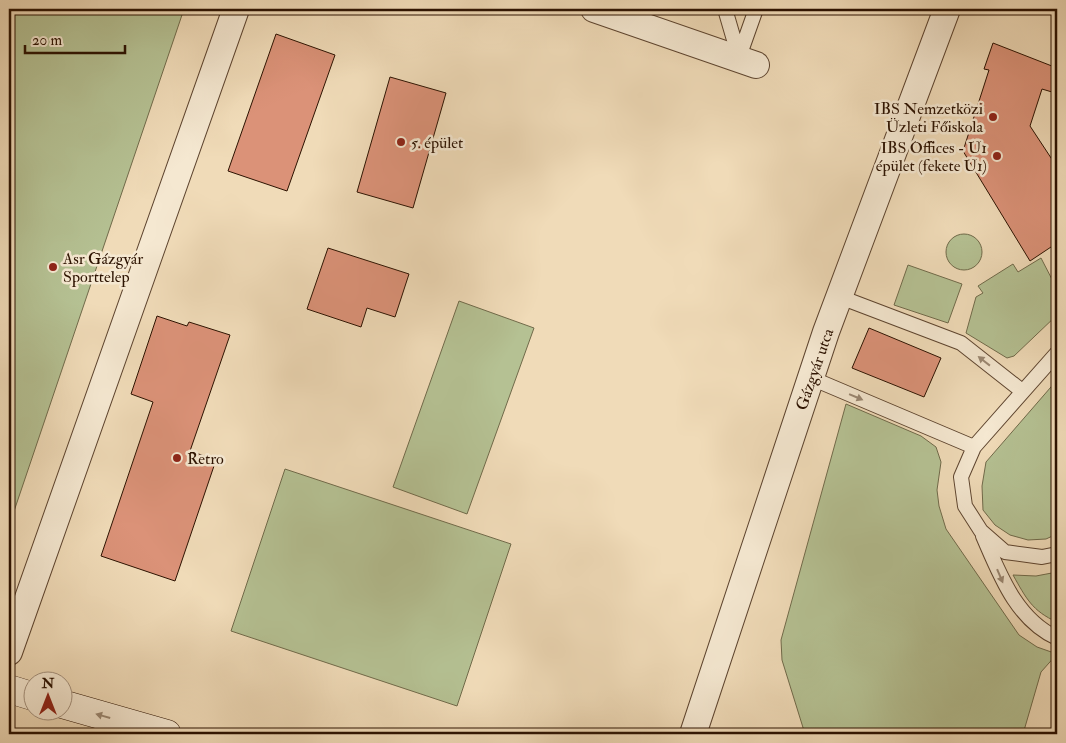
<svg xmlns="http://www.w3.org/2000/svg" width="1066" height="743" font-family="'IM FELL Double Pica',serif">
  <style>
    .green { fill: #b5c193; stroke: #706a4a }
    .building { fill: #db9278; stroke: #2c1201 }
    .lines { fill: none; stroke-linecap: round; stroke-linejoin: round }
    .service-casing { stroke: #5d442f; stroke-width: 16 }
    .minor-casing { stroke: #5d442f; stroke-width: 28 }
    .secondary-casing { stroke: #2c1201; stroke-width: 29 }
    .service { stroke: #f5e8d1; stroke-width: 14 }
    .minor { stroke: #f5e8d1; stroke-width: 26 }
    .secondary { stroke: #f5e8d1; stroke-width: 28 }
    .oneway { fill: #9b8873 }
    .poi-dot { fill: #8f2418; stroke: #f5e8d1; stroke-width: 2 }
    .labels { text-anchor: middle; stroke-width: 5; stroke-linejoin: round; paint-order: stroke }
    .poi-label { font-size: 16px; fill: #2c1201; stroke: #f5e8d1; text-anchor: start }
    .street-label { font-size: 16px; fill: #2c1201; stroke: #f5e8d1 }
  </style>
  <rect width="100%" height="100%" fill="#f0dbb8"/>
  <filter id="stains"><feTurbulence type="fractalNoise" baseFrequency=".004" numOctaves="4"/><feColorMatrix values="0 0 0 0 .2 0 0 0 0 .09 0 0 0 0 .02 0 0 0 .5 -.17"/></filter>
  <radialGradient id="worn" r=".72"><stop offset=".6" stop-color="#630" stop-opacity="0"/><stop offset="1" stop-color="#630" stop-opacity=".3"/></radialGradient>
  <path class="green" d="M9 9H184L9 526Z
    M946 252a18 18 0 1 1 36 0a18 18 0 1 1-36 0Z
    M1041 258 1057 289V315L1014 356 1007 358 966 333 976 297 983 293 978 286 1013 264 1018 272Z
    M908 265 962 284 948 323 894 305Z
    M459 301 534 328 467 514 393 487Z
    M1057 380V534L1046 539 1028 540 1010 535 995 525 983 510 982 486 986 462Z
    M846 404 921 436 936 447 941 462 937 490 939 506 946 529 1019 635 1037 647 1057 654 1041 672 1023 734H805L782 660 781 640Z
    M285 469 511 544 457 706 231 631Z
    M1057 572V622C1032 611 1026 598 1013 575L1036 576Z"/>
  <path class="building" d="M276 34 335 55 287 191 228 171Z
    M993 43 1057 68V85L1055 84 1052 92 1042 89 1030 126 1057 167V243L1030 261 963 151 989 70 984 69Z
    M390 77 446 93 413 208 357 192Z
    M328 248 409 274 395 317 367 308 361 327 307 309Z
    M157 316 187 326 189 322 230 335 190 451 216 460 175 581 101 556 153 402 131 394Z
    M869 328 941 358 924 397 852 368Z"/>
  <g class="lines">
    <g class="service-casing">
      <path id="service" d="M725 9 739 57
        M739 57 756 9
        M840 297 961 343 1022 391
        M1057 353 974 447 961 477 965 506 981 531 1005 552 1042 557 1057 554
        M811 378 974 447
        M983 536C1000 575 1016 619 1057 638
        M1057 734V733"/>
    </g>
    <g class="minor-casing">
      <path id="minor" d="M594 9 756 65
        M9 652 236 9
        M693 734 826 332 947 9"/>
    </g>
    <g class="secondary-casing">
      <path id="secondary" d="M9 689 32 696
        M62 704 167 734"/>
    </g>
    <use href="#service" class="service"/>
    <use href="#minor" class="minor"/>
    <use href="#secondary" class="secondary"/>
  </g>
  <defs><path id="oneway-solid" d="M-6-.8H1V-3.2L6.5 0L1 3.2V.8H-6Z" transform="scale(1.25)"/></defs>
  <g class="oneway">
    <use href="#oneway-solid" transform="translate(984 361) rotate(-142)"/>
    <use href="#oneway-solid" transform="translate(856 397) rotate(23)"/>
    <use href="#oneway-solid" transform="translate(1000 576) rotate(67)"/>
    <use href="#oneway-solid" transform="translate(103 716) rotate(-164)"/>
  </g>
  <g class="poi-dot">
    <circle cx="993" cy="117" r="5"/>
    <circle cx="401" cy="142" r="5"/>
    <circle cx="997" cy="156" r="5"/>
    <circle cx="53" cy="267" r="5"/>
    <circle cx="177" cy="458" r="5"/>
  </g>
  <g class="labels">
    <g class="poi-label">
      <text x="983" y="114" text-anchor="end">IBS Nemzetközi<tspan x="983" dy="18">Üzleti Főiskola</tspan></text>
      <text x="411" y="148">5. épület</text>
      <text x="987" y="153" text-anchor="end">IBS Offices - U1<tspan x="987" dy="18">épület (fekete U1)</tspan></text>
      <text x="63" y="264">Asr Gázgyár<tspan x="63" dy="18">Sporttelep</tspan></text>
      <text x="187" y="464">Retro</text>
    </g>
    <g class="street-label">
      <text transform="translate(814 369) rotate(-71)" y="6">Gázgyár utca</text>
    </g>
  </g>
  <rect width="1066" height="743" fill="none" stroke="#f0dbb8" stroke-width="30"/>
  <rect x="10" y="10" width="1046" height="723" fill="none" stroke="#2c1201" stroke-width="2.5"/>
  <rect x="15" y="15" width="1036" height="713" fill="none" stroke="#2c1201"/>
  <g transform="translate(48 696)"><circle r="24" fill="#f5e8d1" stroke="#a5927e"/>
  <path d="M0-4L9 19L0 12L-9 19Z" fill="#8f2418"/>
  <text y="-8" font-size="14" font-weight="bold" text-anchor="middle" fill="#2c1201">N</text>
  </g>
  <path d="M25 45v8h100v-8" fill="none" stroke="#2c1201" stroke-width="2.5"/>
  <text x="32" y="45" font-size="15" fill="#2c1201" stroke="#f5e8d1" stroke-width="4" paint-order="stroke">20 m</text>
  <rect width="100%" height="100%" filter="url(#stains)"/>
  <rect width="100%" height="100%" fill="url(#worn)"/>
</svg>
